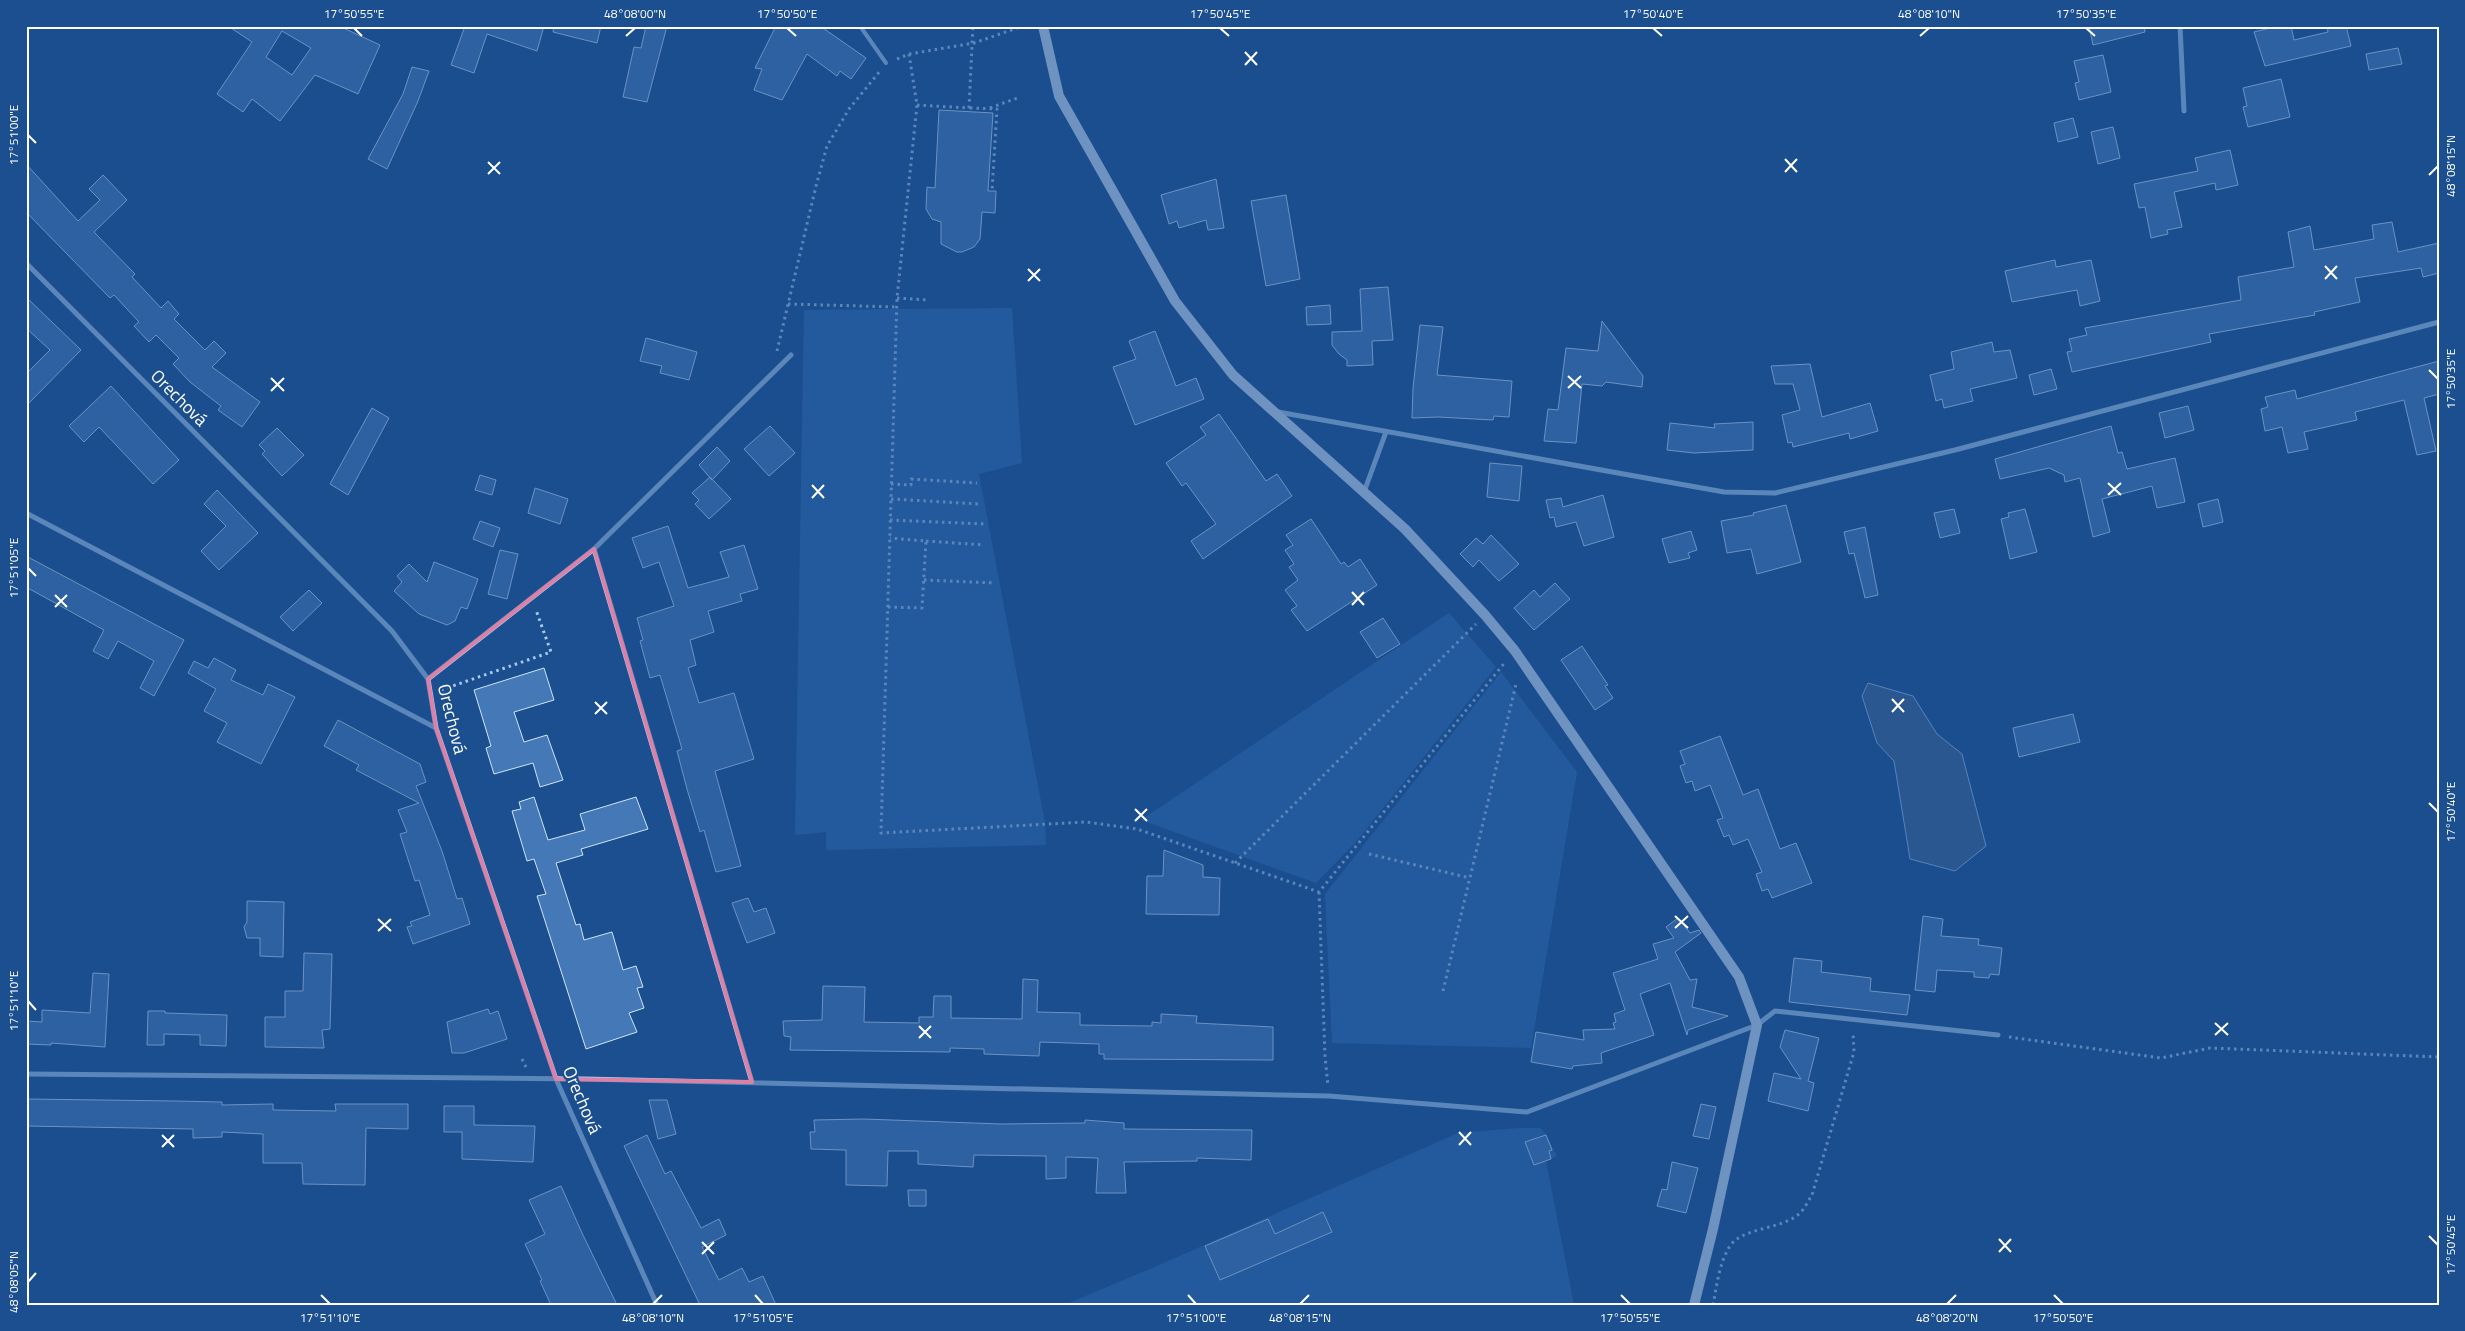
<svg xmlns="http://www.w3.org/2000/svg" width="2465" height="1331" font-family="'Titillium Web',sans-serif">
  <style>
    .green { fill: #2e69ad }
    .water { fill: #3c6290; stroke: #9cc4f0 }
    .building { fill: #4478b7; stroke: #cfe3fa; fill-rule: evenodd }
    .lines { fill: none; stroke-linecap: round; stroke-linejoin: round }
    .path { stroke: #a9c9ee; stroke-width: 3; stroke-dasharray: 2.5 4; stroke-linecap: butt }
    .lane { stroke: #a9c9ee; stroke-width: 4 }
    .street { stroke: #a9c9ee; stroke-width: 5 }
    .secondary { stroke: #d6e6fa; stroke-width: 10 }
    .marked { fill: none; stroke: #dd80a5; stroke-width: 4; stroke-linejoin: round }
    .ticks { fill: none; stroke: #fff; stroke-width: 2 }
    .labels { text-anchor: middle; stroke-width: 4.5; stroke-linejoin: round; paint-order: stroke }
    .street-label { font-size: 18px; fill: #fff; stroke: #1b4f8f }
    .neatline { fill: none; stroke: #fff; stroke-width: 2 }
    .ticks-label { font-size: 12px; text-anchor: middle; fill: #fff }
  </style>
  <rect width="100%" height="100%" fill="#1b4f8f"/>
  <path class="green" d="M1012 308 1022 463 979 474 1045 823 1046 845 826 850V832L795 835 804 310Z
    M1449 613 1496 667 1356 842 1316 883 1141 820Z
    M1501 672 1577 772 1531 1048 1332 1043 1325 894Z
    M1519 1128H1540L1545 1133 1557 1156 1546 1161 1574 1305H1064L1157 1266 1458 1133Z"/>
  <path class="water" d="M1868 683 1913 696 1937 734 1962 754 1986 846 1955 871 1910 859 1894 761 1877 743 1862 696Z"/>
  <path class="building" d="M228 26H339L380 45 358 94 315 75 280 121 252 99 243 112 217 94 252 42ZM282 31 311 48 292 75 266 57Z
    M465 26H544L537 51 487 34 474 73 451 65Z
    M554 26H601L597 43 553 32Z
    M646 26H667L647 102 623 97 634 47 641 48Z
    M776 26H820L866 58 851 79 840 71 837 76 807 54 782 100 754 90 762 69 755 68Z
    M2089 26H2144L2145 32 2093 45Z
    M2278 26H2291L2294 40 2328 32 2327 26H2346L2351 46 2265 66 2254 32Z
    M2398 48 2402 64 2369 70 2366 54Z
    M2103 55 2111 92 2079 100 2075 83 2079 82 2074 61Z
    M412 67 429 71 418 101 387 169 368 159 403 94Z
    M2281 79 2290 117 2248 127 2243 107 2247 106 2243 88Z
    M939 110 993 113 988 191H996L995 213 982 212 980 239 974 247 962 252H957L941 244V222L932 219 926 209 927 187 935 188Z
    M2073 118 2078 137 2058 142 2054 123Z
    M2113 127 2120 158 2098 164 2091 132Z
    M2230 150 2238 185 2216 190 2215 183 2174 192 2182 227 2167 230 2168 234 2151 238 2145 207 2139 208 2134 184 2198 171 2195 158Z
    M26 164 78 221 100 200 89 189 103 175 127 200 94 232 135 274 132 277 161 308 168 301 179 314 174 319 205 350 214 341 226 353 212 367 260 402 242 427 218 410 221 406 190 382 173 364 179 358 156 335 149 342 134 326 139 322 114 295 110 298 26 212Z
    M1216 179 1224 228 1208 230 1206 220 1179 228 1177 221 1169 224 1161 195Z
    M1286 195 1300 279 1266 286 1251 201Z
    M2392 222 2398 252 2439 243V273L2423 277 2421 268 2355 278 2360 302 2314 312 2315 315 2209 334 2211 342 2072 372 2067 352 2072 351 2069 339 2087 335 2085 328 2241 300 2238 277 2294 267 2288 232 2310 226 2314 250 2374 239 2372 225Z
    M2055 260 2056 267 2091 260 2100 301 2080 306 2077 290 2012 302 2005 271Z
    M1388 287 1393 340 1372 341 1373 365 1347 366V360L1339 354 1332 345V332L1362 331 1360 289Z
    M26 297 81 350 26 406V374L50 350 26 328Z
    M1330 305 1331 324 1307 325 1306 307Z
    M1602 321 1643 376 1642 387 1606 382 1602 386 1582 384 1576 443 1544 441 1548 409 1558 410 1566 348 1598 351Z
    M1420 325 1443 327 1437 375 1512 381 1509 417 1494 416 1493 420 1438 417 1412 418 1413 388Z
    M1155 331 1176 386 1196 378 1204 399 1135 425 1113 367 1136 359 1129 341Z
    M646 338 697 352 689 380 660 373 662 366 640 361Z
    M1992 342 1994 352 2010 350 2017 378 1970 389 1973 401 1944 408 1942 399 1936 401 1930 375 1954 369 1951 352Z
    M2439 361V394L2424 398 2436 451 2417 455 2404 400 2355 412 2357 420 2304 432 2308 449 2288 453 2282 427 2265 431 2261 409 2268 407 2265 397 2295 390 2297 399Z
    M1810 364 1822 417 1870 403 1878 431 1850 439 1849 433 1793 447 1792 442 1788 443 1782 415 1800 410 1793 384H1775L1771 366Z
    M2051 369 2057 389 2034 395 2029 375Z
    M111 386 179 460 153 484 99 427 84 442 69 426Z
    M2188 406 2194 430 2165 438 2159 413Z
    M372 408 389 418 348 495 330 484Z
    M1219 414 1266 481 1277 474 1292 496 1203 559 1191 541 1216 524 1186 483 1182 486 1166 463 1206 435 1200 427Z
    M1753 422V450L1694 453 1667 450 1670 423 1715 428 1714 424Z
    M770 426 795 453 769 476 744 449Z
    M2111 426 2118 453 2122 452 2127 469 2175 458 2185 502 2157 508 2152 486 2102 499 2110 532 2093 537 2080 478 2065 482 2064 475 2049 468 2000 479 1995 459Z
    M277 428 304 455 282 476 262 454 265 451 259 445Z
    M717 447 730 461 712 480 699 465Z
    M1490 463 1522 466 1519 501 1487 497Z
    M480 475 496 480 492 495 475 490Z
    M710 477 731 499 709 519 695 504 699 500 692 493Z
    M535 488 568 499 560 524 528 513Z
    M217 490 258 533 219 570 201 551 226 526 204 504Z
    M1603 495 1614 537 1584 546 1576 522 1556 527 1554 517 1550 518 1546 500 1561 498 1563 507Z
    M2218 499 2223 522 2203 527 2198 504Z
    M1786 505 1801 562 1757 574 1751 549 1727 553 1721 521 1754 515 1753 513Z
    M1954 509 1960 533 1940 538 1934 513Z
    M2025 509 2037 552 2010 559 2001 519 2009 517 2008 513Z
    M1311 519 1341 564 1344 562 1348 567 1360 559 1377 585 1307 631 1291 610 1297 606 1285 590 1298 580 1289 567 1294 564 1285 550 1293 545 1286 535Z
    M480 521 500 528 493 547 473 539Z
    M668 526 688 588 729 577 720 552 744 545 758 589 740 594 742 601 708 611 714 632 690 640 696 665 688 668 699 703 734 693 754 759 715 771 741 866 716 872 704 830 700 832 687 789 677 751 682 749 660 675 650 678 640 641 643 640 637 618 674 606 659 562 643 568 632 538Z
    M1865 527 1878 595 1865 598 1854 553 1849 554 1844 532Z
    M1691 531 1697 550 1688 553 1690 558 1669 563 1662 539Z
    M1491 535 1519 564 1499 581 1479 560 1473 567 1460 554 1476 538 1483 544Z
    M500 550 518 554 507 599 488 594Z
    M26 556 184 640 154 696 140 688 154 661 118 641 108 659 93 651 104 630 26 587Z
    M434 562 478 579 467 609 461 607 455 621 447 625 419 614 394 591 402 582 397 576 409 564 427 582Z
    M1555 583 1570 599 1534 630 1514 608 1534 590 1540 597Z
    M309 590 322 603 293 631 280 617Z
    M1383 618 1400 644 1377 658 1360 632Z
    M1582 646 1608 685 1605 686 1613 698 1595 710 1561 660Z
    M214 658 236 670 231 680 263 695 268 684 295 697 261 764 217 742 227 723 204 711 216 689 188 673 194 661 208 668Z
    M544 668 554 700 514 712 524 742 547 735 563 780 540 787 533 763 494 774 486 748 491 746 474 690Z
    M2073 714 2080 742 2019 757 2013 728Z
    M338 720 420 764 426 782 416 786 442 851 457 899 462 898 470 924 413 944 407 927 412 926 410 922 430 915 419 880 415 881 400 834 407 832 398 810 419 803 356 770 359 765 324 746Z
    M1720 736 1743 795 1758 789 1780 849 1796 843 1812 883 1772 898 1768 889 1762 891 1756 874 1762 872 1748 839 1733 845 1729 835 1724 837 1717 820 1723 818 1710 785 1695 791 1692 781 1686 783 1680 766 1685 764 1680 751Z
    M534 797 548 840 585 830 580 814 636 797 648 829 581 849 583 855 556 863 576 925 580 924 584 940 612 932 623 970 636 966 643 987 637 988 644 1008 629 1013 637 1032 586 1049 537 896 546 894 534 859 527 861 512 811 521 809 519 802Z
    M1164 850 1203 865V877L1220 878 1219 915 1146 914 1147 876H1163Z
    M748 898 754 912 766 908 775 933 747 943 732 903Z
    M247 901 284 902 283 957 260 956V938H247L244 927 247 922Z
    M1923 916 1943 919 1941 936 1979 939 1978 945 2002 948 1999 975 1990 974 1989 978 1974 977V972L1937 970 1935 992 1915 990Z
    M1678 918 1690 933 1699 930 1701 933 1675 952 1690 980 1697 979 1692 1007 1728 1016 1688 1030 1687 1035 1670 983 1640 994 1654 1035 1601 1053 1602 1063 1573 1066 1572 1069 1531 1062 1536 1032 1584 1040 1583 1030 1615 1029 1613 1023 1616 1022 1614 1014 1625 1010 1613 973 1658 959 1653 944 1674 938 1666 927Z
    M304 953 332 954 330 1029 322 1030 324 1048 265 1047V1017H285V991H303Z
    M1794 958 1822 961 1821 972 1871 978 1870 991 1910 995 1907 1015 1789 1002Z
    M93 973 109 974 105 1047 51 1043V1045L26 1044V1021L42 1022V1010L90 1013Z
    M1023 979 1038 980 1037 1012 1080 1013V1025L1152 1026V1022L1161 1023V1014L1197 1016 1196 1023 1273 1027V1060L1104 1059V1054H1099V1044L1040 1042 1039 1056 984 1054V1049L950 1048V1052L790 1050 791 1037 784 1036 783 1021 822 1020 823 986 865 987 864 1022 919 1023V1017H933L934 996H951V1018L1022 1019Z
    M488 1009 490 1014 498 1011 507 1039 464 1053H452L447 1022Z
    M148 1011H165V1013L227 1015 226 1046 200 1045V1035L164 1034V1045H147Z
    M1785 1030 1819 1038 1808 1081 1814 1083 1808 1111 1768 1101 1774 1073 1801 1079 1780 1047Z
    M26 1099 175 1101 222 1102V1105L273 1104V1110L336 1111 335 1104H408V1129L366 1128 365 1185 303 1184 302 1163H263V1134L222 1132V1137L193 1138V1129L26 1126Z
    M649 1100H667L676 1134 658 1139Z
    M1701 1104 1716 1107 1709 1139 1693 1136Z
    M444 1106H474V1125L535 1126 533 1162 462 1159V1132H444Z
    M864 1119 1001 1124 1085 1123V1120L1124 1123V1129L1252 1130 1251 1160 1197 1158V1161L1124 1162 1126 1193H1096L1098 1158 1066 1157V1178L1046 1179V1156L974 1155 973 1167 918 1164V1151H888L887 1186 846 1185V1150L811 1149 810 1132H815L814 1120Z
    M647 1135 665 1174 671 1171 701 1228 719 1219 726 1235 702 1247 719 1280 742 1268 749 1282 763 1276 776 1305H700L624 1146Z
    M1546 1135 1552 1150 1549 1151 1551 1159 1534 1165 1525 1142Z
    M1672 1162 1698 1168 1686 1213 1657 1206 1662 1189 1667 1190Z
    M561 1186 582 1233 617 1305H551L540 1281 542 1280 525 1244 545 1234 529 1200Z
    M908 1190H926V1206H909Z
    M1323 1212 1332 1232 1220 1280 1205 1246 1268 1219 1275 1234Z"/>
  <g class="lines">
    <path class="path" d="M909 54 917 105 897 298 881 833 1086 822 1137 829 1319 892 1506 661
      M897 59 909 54 974 43 1023 26
      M917 105 969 108 973 26
      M970 108 997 109 992 191
      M990 108 1020 97
      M897 298 928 300
      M788 304 897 307
      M777 351 816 186 827 146 849 109 880 71
      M891 484 911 485V479L977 483
      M891 499 980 504
      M890 520 984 524
      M926 541 984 545
      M924 580 995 583
      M888 607 922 608 926 541 890 538
      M441 690 551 652 536 610
      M1369 854 1470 878
      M1235 863 1476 624
      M1319 892 1325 1056 1328 1086
      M1443 991 1516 684
      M2009 1037 2161 1058 2210 1048 2439 1057
      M522 1059 526 1067
      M1713 1305C1717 1285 1719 1263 1730 1246 1743 1227 1780 1230 1799 1214 1804 1210 1808 1201 1812 1195L1854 1052 1853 1032"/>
    <path class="lane" d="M860 26 886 63"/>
    <path class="street" d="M2180 26 2184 111
      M26 263 392 631 428 679 436 728 556 1079 657 1305
      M1278 412 1724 492 1775 493 1955 450 2439 322
      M1364 492 1386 432
      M26 513 436 728
      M594 549 752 1082
      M428 679 594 549 791 355
      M26 1074 584 1079 1329 1096 1527 1112 1757 1025 1775 1011 1998 1035"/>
    <path class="secondary" d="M1043 26 1059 96 1175 301 1233 375 1405 529 1485 615 1515 651 1739 977 1757 1025 1713 1229 1694 1305"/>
  </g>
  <path d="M0 0H2465V1331H0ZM594 549 752 1082 556 1079 436 728 428 679Z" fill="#1b4f8f" fill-opacity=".55" fill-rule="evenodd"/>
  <path class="marked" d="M594 549 752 1082 556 1079 436 728 428 679Z"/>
  <path class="ticks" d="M354 28 362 36M787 28 796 36M1220 28 1229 36M1653 28 1662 36M2086 28 2095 36M626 36 635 28M1920 36 1929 28M1245 52 1257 65M1245 65 1257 52M28 135 36 143M1785 159 1797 172M488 162 500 174M1785 172 1797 159M488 174 500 162M2429 175 2438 166M2325 266 2337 279M1028 269 1040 281M2325 279 2337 266M1028 281 1040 269M2429 370 2438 379M1568 376 1581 388M271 378 284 391M1568 388 1581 376M271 391 284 378M2108 483 2121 495M812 485 824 498M2108 495 2121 483M812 498 824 485M28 568 36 576M1352 592 1364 605M55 595 67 607M1352 605 1364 592M55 607 67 595M1892 699 1904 712M595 702 607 714M1892 712 1904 699M595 714 607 702M2429 803 2438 812M1135 809 1147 821M1135 821 1147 809M1675 916 1688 928M378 919 391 931M1675 928 1688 916M378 931 391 919M28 1001 36 1010M2215 1023 2228 1035M919 1026 931 1038M2215 1035 2228 1023M919 1038 931 1026M1459 1132 1471 1145M162 1135 174 1147M1459 1145 1471 1132M162 1147 174 1135M2429 1236 2438 1245M1999 1239 2011 1252M702 1242 714 1254M1999 1252 2011 1239M702 1254 714 1242M28 1282 36 1273M321 1295 330 1304M755 1295 763 1304M1188 1295 1196 1304M1621 1295 1630 1304M2054 1295 2063 1304M653 1304 662 1295M1300 1304 1309 1295M1947 1304 1956 1295"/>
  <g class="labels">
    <g class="street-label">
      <text transform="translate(179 398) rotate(45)" y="6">Orechová</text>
      <text transform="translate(452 719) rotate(76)" y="6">Orechová</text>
      <text transform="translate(582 1100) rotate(67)" y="6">Orechová</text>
    </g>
  </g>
  <rect width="2465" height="1331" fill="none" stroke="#1b4f8f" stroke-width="55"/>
  <rect x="28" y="28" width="2410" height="1276" class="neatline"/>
  <g class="ticks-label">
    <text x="354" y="18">17°50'55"E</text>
    <text x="635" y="18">48°08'00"N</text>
    <text x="787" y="18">17°50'50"E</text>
    <text x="1220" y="18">17°50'45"E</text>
    <text x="1653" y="18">17°50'40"E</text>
    <text x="1929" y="18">48°08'10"N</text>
    <text x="2086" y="18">17°50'35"E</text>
    <text transform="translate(14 135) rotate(-90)" y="4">17°51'00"E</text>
    <text transform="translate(2451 166) rotate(-90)" y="4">48°08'15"N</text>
    <text transform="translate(2451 379) rotate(-90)" y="4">17°50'35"E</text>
    <text transform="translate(14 568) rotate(-90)" y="4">17°51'05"E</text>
    <text transform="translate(2451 812) rotate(-90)" y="4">17°50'40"E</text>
    <text transform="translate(14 1001) rotate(-90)" y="4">17°51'10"E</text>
    <text transform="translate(2451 1245) rotate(-90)" y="4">17°50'45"E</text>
    <text transform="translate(14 1282) rotate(-90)" y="4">48°08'05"N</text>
    <text x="330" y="1322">17°51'10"E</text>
    <text x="653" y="1322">48°08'10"N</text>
    <text x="763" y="1322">17°51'05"E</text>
    <text x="1196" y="1322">17°51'00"E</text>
    <text x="1300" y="1322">48°08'15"N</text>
    <text x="1630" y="1322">17°50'55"E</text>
    <text x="1947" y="1322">48°08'20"N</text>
    <text x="2063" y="1322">17°50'50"E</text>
  </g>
</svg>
